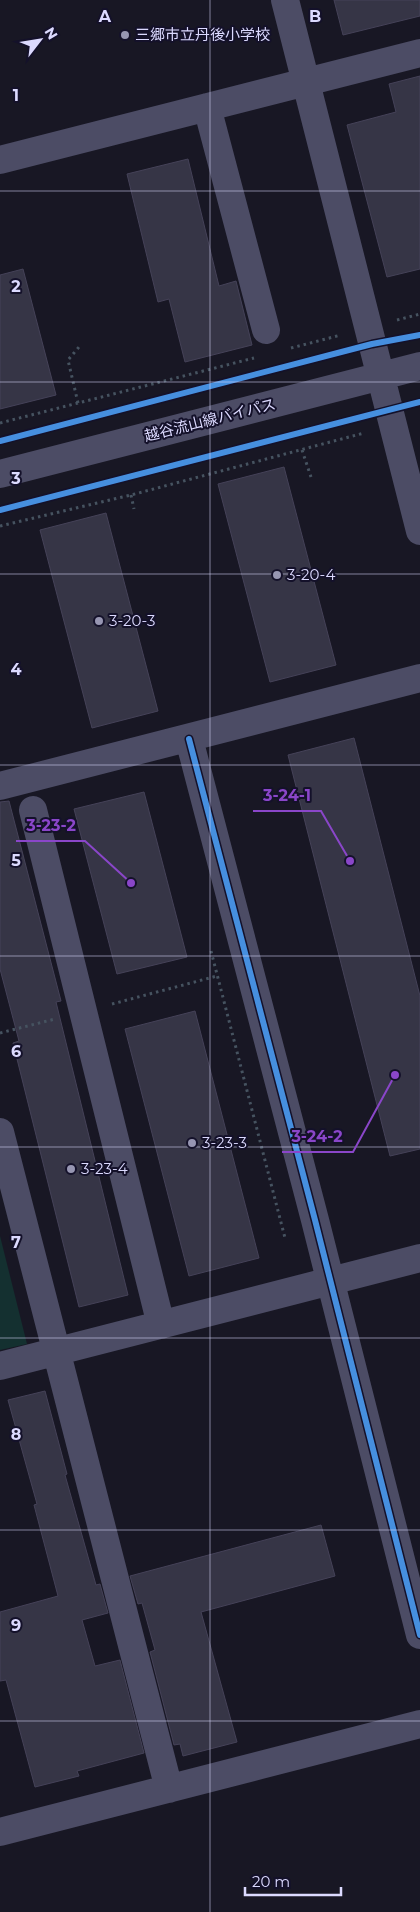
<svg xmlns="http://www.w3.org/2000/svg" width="420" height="1912" font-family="Montserrat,'Noto Sans JP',sans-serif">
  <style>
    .green { fill: #143030 }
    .building { fill: #363546; stroke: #454258 }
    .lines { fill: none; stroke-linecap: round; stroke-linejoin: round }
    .path { stroke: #465360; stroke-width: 3; stroke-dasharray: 2.5 4; stroke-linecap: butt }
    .minor { stroke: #4c4c65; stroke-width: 28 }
    .cycleway-casing { stroke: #14112a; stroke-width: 9 }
    .cycleway { stroke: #468fdf; stroke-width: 6 }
    .grid { fill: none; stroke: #dcdaff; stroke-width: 1; stroke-opacity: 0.55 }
    .poi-dot { fill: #9796b2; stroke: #14112a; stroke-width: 2 }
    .labels { text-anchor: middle; stroke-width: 4; stroke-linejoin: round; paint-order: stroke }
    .poi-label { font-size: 15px; fill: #dcdaff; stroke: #14112a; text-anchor: start }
    .street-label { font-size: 15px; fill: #dcdaff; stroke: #14112a }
    .grid-label { font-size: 16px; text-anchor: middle; font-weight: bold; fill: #dcdaff; stroke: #14112a; stroke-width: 4; stroke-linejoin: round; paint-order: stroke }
    .leader { fill: none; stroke: #8a46c9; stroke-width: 2 }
    .callout-dot { fill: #8a46c9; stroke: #14112a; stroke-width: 2 }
    .callout-label { font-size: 16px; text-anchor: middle; font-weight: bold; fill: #8a46c9; stroke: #14112a; stroke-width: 4; stroke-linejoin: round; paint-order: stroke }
  </style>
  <rect width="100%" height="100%" fill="#181724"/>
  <path class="green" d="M0 1236 27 1344 0 1350Z"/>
  <path class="building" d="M334 0H420V16L343 35Z
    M420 76V269L387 277 347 125 396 112 389 84Z
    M188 159 219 286 236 281 252 345 185 362 169 299 158 302 127 174Z
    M23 269 56 395 0 409V275Z
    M284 467 336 665 270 682 218 484Z
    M106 513 158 711 92 728 40 530Z
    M354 738 420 996V1149L390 1156 288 755Z
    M144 792 187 957 117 974 74 809Z
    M9 801 61 1001 56 1002 128 1295 79 1307 13 1043 19 1041 0 969V802Z
    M195 1011 259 1258 189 1276 125 1029Z
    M45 1391 67 1474 65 1475 96 1585 100 1584 108 1613 82 1620 95 1666 120 1660 144 1753 77 1771 79 1776 35 1787 6 1680 0 1681V1612L58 1596 34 1505 37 1504 8 1400Z
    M321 1525 335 1576 201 1612 237 1742 183 1756 180 1744 174 1745 150 1652 155 1650 142 1603 138 1604 130 1576Z"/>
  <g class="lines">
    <path class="path" d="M397 320 420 314
      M291 348 341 335
      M78 403 68 360 79 347
      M0 423 254 358
      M302 450 311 477
      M131 495 134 509
      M0 526 131 495 364 433
      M211 951 285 1238
      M112 1004 217 976
      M0 1033 55 1019"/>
    <path class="minor" d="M285 0 420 531
      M207 107 266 330
      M0 160 420 53
      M0 474 420 366
      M189 739 315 1220 420 1635
      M0 786 420 678
      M33 810 161 1325
      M0 1132 169 1789
      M0 1366 420 1258
      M0 1832 420 1724"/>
    <g class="cycleway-casing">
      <path id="cycleway" d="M0 441 372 344 420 335
        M0 510 420 402
        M189 739 315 1220 420 1635"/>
    </g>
    <use href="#cycleway" class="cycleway"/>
  </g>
  <path class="grid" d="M210 0V1912M0 191H420M0 382H420M0 574H420M0 765H420M0 956H420M0 1147H420M0 1338H420M0 1530H420M0 1721H420"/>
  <g class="poi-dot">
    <circle cx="125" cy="35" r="5"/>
    <circle cx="277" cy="575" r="5"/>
    <circle cx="99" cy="621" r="5"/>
    <circle cx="192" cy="1143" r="5"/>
    <circle cx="71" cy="1169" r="5"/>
  </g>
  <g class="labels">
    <g class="poi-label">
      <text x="135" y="40">三郷市立丹後小学校</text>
      <text x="287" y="580">3-20-4</text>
      <text x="109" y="626">3-20-3</text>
      <text x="202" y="1148">3-23-3</text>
      <text x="81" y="1174">3-23-4</text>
    </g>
    <g class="street-label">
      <text transform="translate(210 420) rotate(-14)" y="5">越谷流山線バイパス</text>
    </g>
  </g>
  <g class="grid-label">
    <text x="105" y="22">A</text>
    <text x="315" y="22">B</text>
    <text x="16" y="101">1</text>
    <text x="16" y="292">2</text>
    <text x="16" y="484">3</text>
    <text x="16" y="675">4</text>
    <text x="16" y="866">5</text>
    <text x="16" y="1057">6</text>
    <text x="16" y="1248">7</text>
    <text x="16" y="1440">8</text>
    <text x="16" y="1631">9</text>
  </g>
  <path class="leader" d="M350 861L321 811H253M131 883L85 841H16M395 1075L353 1152H282"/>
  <g class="callout-dot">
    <circle cx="350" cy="861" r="5"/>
    <circle cx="131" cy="883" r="5"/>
    <circle cx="395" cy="1075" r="5"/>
  </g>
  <g class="callout-label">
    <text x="287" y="801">3-24-1</text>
    <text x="51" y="831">3-23-2</text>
    <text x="317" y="1142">3-24-2</text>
  </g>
  <g transform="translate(40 40) rotate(59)" stroke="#14112a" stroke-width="4" paint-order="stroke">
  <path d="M0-4L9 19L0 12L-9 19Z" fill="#dcdaff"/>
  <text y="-8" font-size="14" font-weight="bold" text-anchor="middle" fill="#dcdaff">N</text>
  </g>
  <path d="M245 1887v8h96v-8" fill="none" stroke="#dcdaff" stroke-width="2.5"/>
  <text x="252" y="1887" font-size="15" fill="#dcdaff" stroke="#14112a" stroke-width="4" paint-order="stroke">20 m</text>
</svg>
